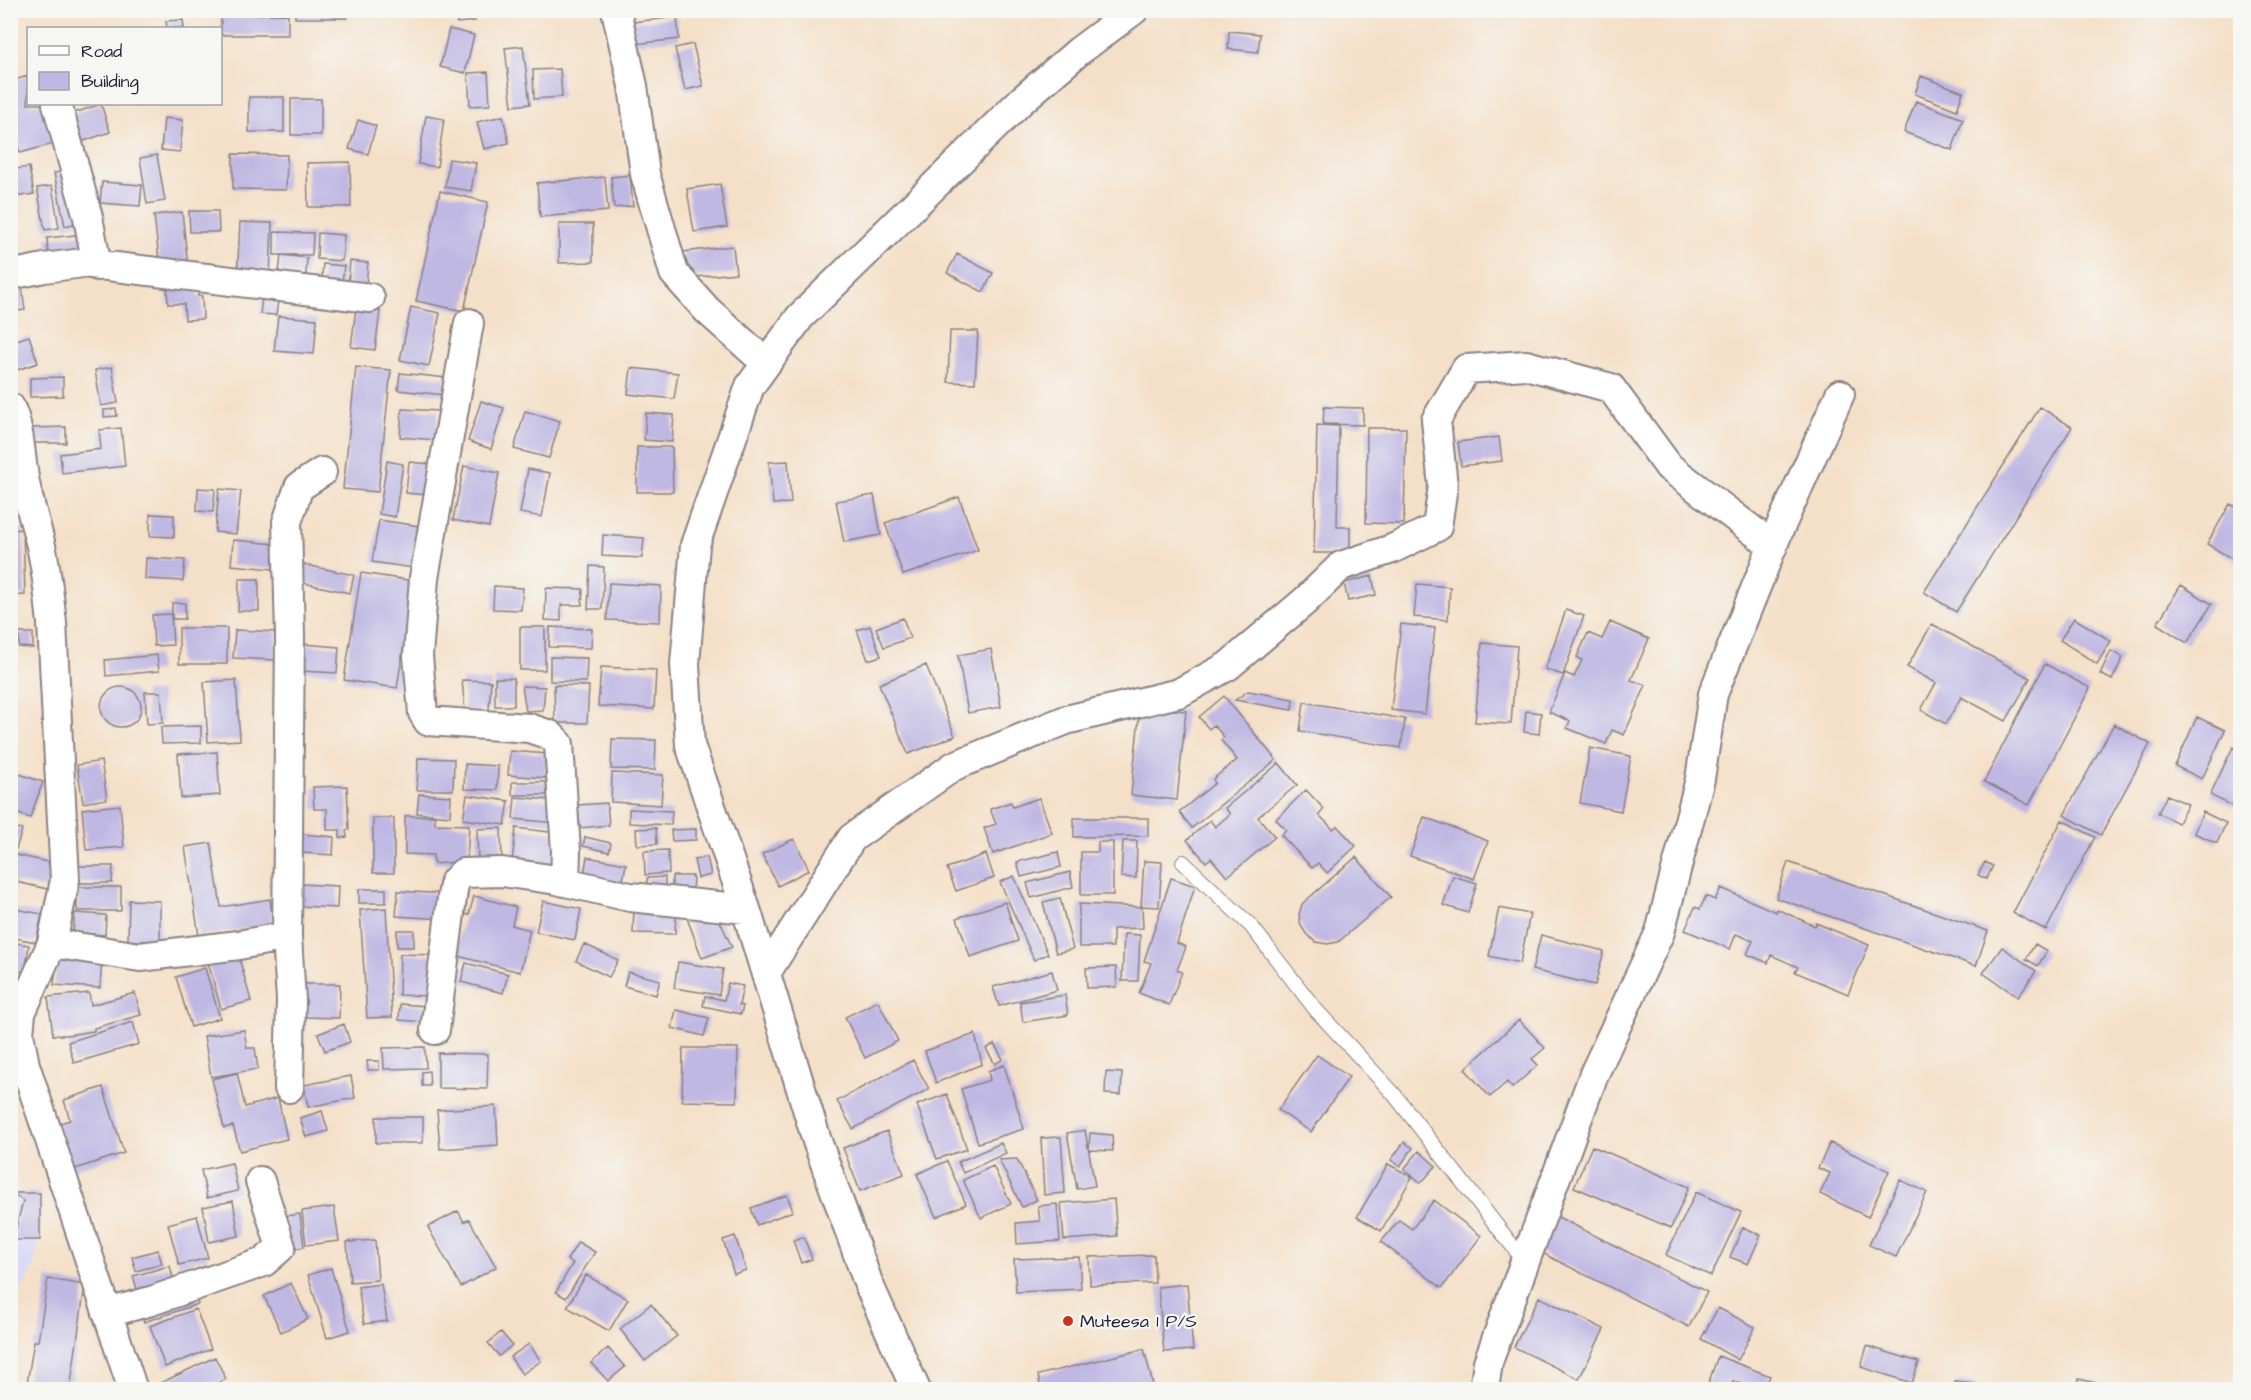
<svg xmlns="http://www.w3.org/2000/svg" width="2251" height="1400" font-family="'Architects Daughter',sans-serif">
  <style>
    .built { fill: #d7d7f8 }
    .building { fill: #bfb8e3 }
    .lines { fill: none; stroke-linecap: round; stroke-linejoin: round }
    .service-casing { stroke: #8b8182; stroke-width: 16 }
    .minor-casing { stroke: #8b8182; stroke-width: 32 }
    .service { stroke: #fff; stroke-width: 14 }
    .minor { stroke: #fff; stroke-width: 28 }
    .poi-dot { fill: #c8321e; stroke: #f6f6f2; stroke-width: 2 }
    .labels { text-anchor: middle; stroke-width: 4.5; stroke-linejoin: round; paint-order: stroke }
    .poi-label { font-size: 18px; fill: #22223b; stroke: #f6f6f2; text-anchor: start }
  </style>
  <rect width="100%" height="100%" fill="#f6f6f2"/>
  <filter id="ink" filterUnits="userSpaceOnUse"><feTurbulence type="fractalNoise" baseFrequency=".0167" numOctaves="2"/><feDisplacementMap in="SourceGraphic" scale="12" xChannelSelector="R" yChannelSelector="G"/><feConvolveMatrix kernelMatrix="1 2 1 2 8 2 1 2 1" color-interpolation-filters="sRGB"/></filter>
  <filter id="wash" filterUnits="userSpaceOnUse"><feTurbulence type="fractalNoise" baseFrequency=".008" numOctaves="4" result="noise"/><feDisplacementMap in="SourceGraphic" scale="24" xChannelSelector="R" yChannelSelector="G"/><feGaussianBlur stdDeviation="1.35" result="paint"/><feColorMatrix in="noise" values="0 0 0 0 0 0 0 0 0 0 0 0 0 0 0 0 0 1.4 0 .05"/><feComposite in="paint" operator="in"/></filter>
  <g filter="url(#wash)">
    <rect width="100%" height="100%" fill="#f4e0c8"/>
    <path class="built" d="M10 1190 23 1201 34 1221 38 1242 35 1263 26 1283 11 1299Z"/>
    <g id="blocks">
      <path class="building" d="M141 10H173V14H141Z
        M295 10H347V18H295Z
        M456 10H474L475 21 457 23Z
        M288 14V35H221V15Z
        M677 17 679 39 635 44 633 22Z
        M183 20 184 28H167L166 21Z
        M449 29 474 35 465 73 440 67Z
        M1229 31 1260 34 1258 52 1228 49Z
        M693 44 703 86 685 90 675 48Z
        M523 46 530 104 512 106 505 48Z
        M560 69 562 97 534 99 533 70Z
        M488 72 490 105 470 106 468 73Z
        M28 76V104H42L53 144 20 153 10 119V81Z
        M1921 76 1963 92 1957 110 1915 94Z
        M249 97H284V132H249Z
        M291 99H321V135H291Z
        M1916 101 1963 119 1952 150 1904 132Z
        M101 104 110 132 81 142 71 114Z
        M426 116 444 119 437 167 418 164Z
        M503 116 509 143 484 149 477 122Z
        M164 118 183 120 180 152 161 150Z
        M358 120 376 126 368 154 349 149Z
        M233 154 287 155 286 190 233 189Z
        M157 155 165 201 147 204 140 158Z
        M449 159 476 163 471 191 445 187Z
        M350 162 351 207H308L307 163Z
        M29 167 34 194 14 197 10 170Z
        M71 170 82 222 65 226 54 173Z
        M630 175 633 206 614 208 611 177Z
        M605 177 608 211 540 217 537 183Z
        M102 182 142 185 140 206 100 203Z
        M720 184 727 227 694 232 687 189Z
        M52 186 59 228 45 230 37 188Z
        M440 191 488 202 464 311 416 301Z
        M189 211H218L219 232H190Z
        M182 212 188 266 160 269 154 215Z
        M240 222 272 223 270 280 237 279Z
        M559 224H593V262L559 263Z
        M274 232 313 233 312 255H274Z
        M318 233 344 235 342 261 317 259Z
        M85 234 87 251 48 255 47 238Z
        M733 246 736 273 686 278 683 252Z
        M957 254 993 273 983 292 947 273Z
        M281 255 307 258 306 276 279 273Z
        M350 261 368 263 366 286 348 284Z
        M323 264 344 266 341 290 321 288Z
        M22 287 25 310 10 312V288Z
        M167 288H198V296H202L203 319 185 320 184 304H168Z
        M262 298 278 301 276 315 260 314Z
        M411 307 440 313 429 366 400 360Z
        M356 308 380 311 375 350 351 347Z
        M278 316 317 319 314 354 274 351Z
        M950 331H978L975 383 948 382Z
        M29 336 38 363 17 370 10 350V342Z
        M112 367 118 403 101 406 95 370Z
        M356 367 391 370 378 492 343 489Z
        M631 368 678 373 674 399 628 394Z
        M400 373 447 378 445 395 398 390Z
        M63 377V396L30 397V378Z
        M481 401 504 408 491 449 468 441Z
        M1324 407 1363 408V425L1323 424Z
        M2040 407 2072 427 1956 612 1924 592Z
        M116 409 117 416 104 417V410Z
        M402 409 438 411 436 440 400 437Z
        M525 411 560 421 549 458 514 449Z
        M646 413 674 415 672 442 644 440Z
        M1317 425 1339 426 1337 527H1350V553H1314Z
        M66 427V443H32V428Z
        M121 428 125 466 62 473 60 454 101 449 99 430Z
        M1367 428H1406L1404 524 1366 523Z
        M1499 437 1502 461 1461 466 1458 442Z
        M637 447H672L673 492H637Z
        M387 461 403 464 395 517 379 514Z
        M788 461 791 503 773 504 769 462Z
        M409 462 430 464 427 495 406 493Z
        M464 466 499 473 489 527 453 520Z
        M528 469 550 473 542 517 520 513Z
        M198 488 215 489 213 512 197 511Z
        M219 489 241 491 236 534 215 532Z
        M874 495 881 535 844 542 836 501Z
        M959 497 978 550 903 575 885 523Z
        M2230 504 2240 509 2239 563 2207 544Z
        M150 514 174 515V537L150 536Z
        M379 520 419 526 413 568 372 562Z
        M23 529 25 595 10 596V530Z
        M603 535 644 538 642 558 602 556Z
        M233 540 275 544 273 569 231 565Z
        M146 558 185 560 183 581 145 579Z
        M301 564 354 575 350 593 298 582Z
        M590 566 604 567 602 609H588Z
        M361 573 414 581 397 688 344 680Z
        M1372 576 1376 595 1348 601 1344 583Z
        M239 579H259V611H238Z
        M609 583 661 586 660 622 607 620Z
        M1417 584 1450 587 1448 620 1414 617Z
        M2181 585 2212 604 2187 643 2157 624Z
        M494 586 523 588 521 610 493 609Z
        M546 588 583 589 582 605H561V621L545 620Z
        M172 603H185V619H172Z
        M1566 610 1584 616 1563 675 1545 669Z
        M171 614 173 645 154 646 152 615Z
        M903 618 910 638 884 647 876 628Z
        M2074 618 2111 641 2097 664 2060 640Z
        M1610 622 1649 639 1631 680 1646 685 1624 735 1612 730 1606 744 1567 728 1570 721 1549 712 1565 673 1574 677 1582 660 1577 657 1588 633 1602 639Z
        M1401 624 1435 628 1425 714 1391 710Z
        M1932 624 2030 678 2006 721 1961 697 1946 724 1921 710 1936 683 1907 667Z
        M870 626 881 656 868 660 857 630Z
        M520 627H545V670H520Z
        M550 627 592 629 591 648 549 647Z
        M179 628H227V664H179Z
        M235 630 277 632 275 660 233 658Z
        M19 633H33V648L19 647Z
        M1482 643 1517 646 1511 724 1475 722Z
        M303 644 339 647 337 673 301 671Z
        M991 649 1001 707 968 713 958 655Z
        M2111 651 2123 657 2112 680 2100 674Z
        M157 655 159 671 106 676 105 660Z
        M550 657 587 658 586 682 550 681Z
        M2045 664 2090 688 2029 805 1984 782Z
        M926 665 955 736 908 754 879 684Z
        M601 667 656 670 654 709 598 706Z
        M495 678H514V706H495Z
        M236 680 240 740 208 742 204 682Z
        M462 680 491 681 489 710 465 711Z
        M554 685 589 686 587 723H555Z
        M522 686 545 687 543 710 526 711Z
        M101 707a20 20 0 1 1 40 0a20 20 0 1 1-40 0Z
        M1248 691 1293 699 1292 710 1235 700Z
        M145 692H161L163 723 147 724Z
        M1224 696 1276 760 1192 828 1179 812 1215 783 1213 779 1237 760 1221 740 1224 737 1214 725 1209 729 1199 717Z
        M1304 702 1405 719 1401 748 1300 731Z
        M1140 707 1186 711 1177 800 1131 795Z
        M1526 711 1541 713 1539 734 1524 732Z
        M2197 717 2225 730 2202 779 2175 766Z
        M2114 724 2150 744 2101 835 2064 815Z
        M201 726V743L162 744 161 727Z
        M612 739 656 740 655 770 611 769Z
        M2233 747 2240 751V810L2210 795Z
        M1590 748 1631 756 1621 811 1580 803Z
        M510 751 548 754 545 778 508 775Z
        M217 752 220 795 181 798 178 754Z
        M418 758 454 759 453 790H417Z
        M101 761 107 799 83 803 77 765Z
        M1279 763 1297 785 1258 817 1275 837 1227 877 1211 858 1206 862 1187 840 1210 820 1215 827 1230 814 1225 808Z
        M465 764 498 766 497 790 464 789Z
        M10 771 43 782 30 818 10 811Z
        M612 773 663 775 661 805 611 802Z
        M512 782H555V795H512Z
        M347 786 349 830H346L347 837 340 838V830H327V809H314L313 787Z
        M1306 790 1324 809 1319 815 1333 829 1337 826 1356 846 1327 873 1318 863 1312 868 1281 835 1286 830 1276 819Z
        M419 794 451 796 450 816 417 813Z
        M467 795 509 801 505 825 463 819Z
        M2167 795 2188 804 2178 823 2158 813Z
        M515 797 561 801 558 823 513 819Z
        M1039 798 1052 833 993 854 984 828 996 824 990 809 1011 802 1013 807Z
        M607 803 609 825 580 828 578 805Z
        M120 805 124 847 86 850 82 809Z
        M629 809 672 811 671 825 629 823Z
        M2203 812 2226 823 2217 843 2194 833Z
        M405 816H435V824L469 825 467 861 434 864 433 855 405 854Z
        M1424 817 1488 841 1474 879 1410 856Z
        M373 818H394V873H373Z
        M1074 818H1148V836L1074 837Z
        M2062 820 2095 837 2046 930 2013 913Z
        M10 826 22 830 16 849 10 847Z
        M501 828 502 865 478 864 477 829Z
        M516 828 557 833 553 867 512 862Z
        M656 828 657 844 637 845 636 829Z
        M696 829V840L672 841 671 830Z
        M302 834 334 837 333 855 301 853Z
        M585 837 611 843 609 852 583 846Z
        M794 839 809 870 778 886 762 854Z
        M1123 841H1137L1136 878 1121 877Z
        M1098 842H1113V895H1081V852H1098Z
        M211 843 221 907 270 899 273 924 199 936 185 847Z
        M668 850 669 873 645 875 644 851Z
        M1058 852 1061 867 1021 877 1017 862Z
        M12 854 57 864 52 890 16 882 10 903Z
        M986 854 994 878 956 891 947 868Z
        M587 857 626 864 622 886 583 879Z
        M707 857 711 875 698 878 694 860Z
        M1356 857 1391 897 1338 942 1327 944 1316 942 1307 935 1301 926 1299 915 1302 904Z
        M1144 861 1162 862 1159 907 1141 906Z
        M1788 862 1988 931 1976 966 1776 898Z
        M1985 862 1993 866 1986 879 1978 875Z
        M79 866H113L112 883H79Z
        M1070 872 1073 887 1031 898 1027 883Z
        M672 876H693L692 896H672Z
        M1014 876 1048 954 1034 960 1000 882Z
        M1453 876 1477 883 1468 913 1443 905Z
        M665 877V896H647V878Z
        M1171 878 1195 886 1177 943 1186 947 1177 970 1182 972 1169 1005 1139 993 1151 963 1144 961Z
        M301 884 338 886 337 908 300 906Z
        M77 887H121V911H77Z
        M1721 888 1776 912 1777 909 1815 926 1816 923 1869 945 1848 994 1795 972 1798 967 1771 955 1768 963 1747 954 1753 941 1736 934 1730 949 1685 930 1695 907 1700 909 1706 896 1715 900Z
        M359 889H386V903H359Z
        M398 891 446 894 444 919 396 916Z
        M474 896 516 907 512 925 530 930 520 972 454 955 465 914 469 915Z
        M1060 898 1073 949 1056 953 1043 902Z
        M129 900 160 901V941H128Z
        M543 901 581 909 575 940 536 932Z
        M1005 902 1018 941 970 957 957 918Z
        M1079 904 1142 907 1143 928 1113 929V947H1079Z
        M10 908 42 914 36 942 10 937Z
        M386 908 392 1017 367 1018 360 910Z
        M1499 908 1530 914 1520 963 1489 956Z
        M634 909 676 911 675 934 633 933Z
        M75 913 106 915 105 935 73 932Z
        M716 913 732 947 702 958 687 918Z
        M397 930H414V947H397Z
        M1124 934 1140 935 1138 981H1122Z
        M1541 935 1604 951 1595 985 1532 970Z
        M10 942 29 945 25 972 10 970Z
        M584 944 618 960 609 977 576 961Z
        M2035 944 2047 951 2038 966 2026 959Z
        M2002 947 2036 971 2018 997 1983 973Z
        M238 954 251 1001 221 1009 208 962Z
        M400 954 436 955 435 996 399 995Z
        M57 956 102 960 100 988 54 985Z
        M678 962 723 969 719 995 674 988Z
        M466 963 508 974 503 993 461 982Z
        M1116 967 1117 987 1087 988 1086 968Z
        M205 968 220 1018 191 1027 176 977Z
        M1052 971 1057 990 999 1006 993 987Z
        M628 972 660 980 656 995 624 986Z
        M728 983 743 986 739 1005 743 1006 741 1014 703 1006 705 996 724 1000Z
        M304 984H340L339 1018 304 1017Z
        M89 993 91 1005 135 993 141 1015 94 1028V1031L67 1035H53L48 997Z
        M1065 995 1068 1015 1023 1022 1020 1002Z
        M878 1001 898 1041 865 1058 845 1017Z
        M400 1004 427 1006 426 1022 399 1020Z
        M676 1010 709 1018 704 1036 672 1028Z
        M1519 1020 1545 1048 1532 1059 1538 1065 1512 1088 1507 1082 1490 1097 1465 1069Z
        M133 1022 139 1044 74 1063 68 1042Z
        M344 1024 350 1042 325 1051 318 1034Z
        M244 1030 247 1048H255L258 1069 211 1077 204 1036Z
        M975 1034 982 1064 936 1083 925 1051Z
        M994 1044 1003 1059 995 1064 986 1049Z
        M425 1047 426 1068 384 1069 383 1048Z
        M683 1048H738L737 1102 682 1101Z
        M438 1053 488 1054 487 1089 438 1088Z
        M1317 1055 1349 1077 1311 1132 1278 1110Z
        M913 1060 929 1089 853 1129 837 1101Z
        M367 1061H379V1070H368Z
        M1004 1065 1024 1129 978 1143 961 1089 990 1080 988 1071Z
        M429 1071 430 1086H422V1072Z
        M1106 1072 1122 1073 1121 1095 1105 1094Z
        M237 1073 245 1107 278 1098 287 1139 240 1151 233 1126 224 1128 212 1079Z
        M351 1076 355 1098 308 1107 304 1085Z
        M103 1087 124 1153 72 1170 57 1124 70 1120 64 1100Z
        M947 1094 967 1149 937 1159 917 1105Z
        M496 1106 498 1145 440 1149 437 1110Z
        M322 1111 328 1131 306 1137 300 1118Z
        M376 1117H423V1143H376Z
        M1085 1130 1095 1186 1077 1189 1067 1133Z
        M887 1131 904 1174 860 1191 843 1148Z
        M1090 1133 1112 1135 1113 1151 1089 1150Z
        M1061 1137 1065 1193 1044 1195 1041 1138Z
        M1404 1142 1413 1148 1400 1166 1391 1160Z
        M1001 1143 1006 1153 963 1173 958 1162Z
        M1830 1143 1889 1171 1868 1217 1820 1194 1830 1173 1818 1168Z
        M1592 1146 1689 1187 1671 1228 1574 1187Z
        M1419 1151 1436 1166 1421 1183 1404 1169Z
        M1017 1159 1037 1200 1022 1207 999 1160Z
        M947 1161 966 1204 936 1217 917 1174Z
        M232 1163 238 1191 207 1198 201 1170Z
        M1388 1164 1412 1177 1381 1231 1357 1217Z
        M993 1166 1011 1204 981 1218 963 1180Z
        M1900 1180 1927 1192 1896 1257 1869 1245Z
        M1696 1192 1741 1212 1711 1276 1666 1255Z
        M13 1193H40V1240H13L23 1201Z
        M787 1195 793 1211 757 1225 751 1208Z
        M1114 1199 1117 1236 1064 1240 1061 1203Z
        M1434 1200 1481 1236 1442 1288 1381 1242 1399 1220 1412 1229Z
        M233 1201 239 1236 209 1242 203 1207Z
        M1057 1204 1060 1241 1017 1244 1016 1223 1040 1221 1038 1206Z
        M334 1207 339 1241 306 1245 302 1211Z
        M458 1211 464 1222 469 1219 496 1267 461 1287 428 1227Z
        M300 1214 304 1247 290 1249 285 1216Z
        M197 1216 208 1258 179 1265 168 1224Z
        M1556 1216 1707 1292 1689 1327 1538 1251Z
        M1743 1227 1761 1235 1748 1264 1730 1257Z
        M735 1236 746 1270 734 1274 723 1240Z
        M804 1237 812 1259 801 1263 793 1240Z
        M375 1240 378 1280 350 1282 347 1242Z
        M578 1242 595 1252 566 1298 556 1292 573 1263 567 1260Z
        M158 1250 162 1264 136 1271 132 1257Z
        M1154 1255 1155 1283 1090 1285 1089 1257Z
        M1079 1257 1081 1289 1016 1292 1014 1259Z
        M170 1266 174 1282 138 1292 133 1276Z
        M331 1268 350 1331 327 1338 308 1275Z
        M586 1275 628 1299 609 1331 567 1307Z
        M48 1279 85 1285 70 1390H26L34 1341H38Z
        M291 1283 308 1319 281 1332 264 1296Z
        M381 1284 387 1321 364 1324 358 1287Z
        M1187 1284 1193 1350 1164 1352 1158 1287Z
        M193 1291 198 1304 144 1322 139 1309Z
        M1539 1297 1604 1329 1579 1379 1514 1347Z
        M651 1304 677 1336 645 1361 620 1329Z
        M1718 1308 1755 1327 1738 1360 1701 1339Z
        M196 1309 211 1349 165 1367 150 1326Z
        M501 1332 512 1345 499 1356 488 1343Z
        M529 1344 541 1361 522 1374 510 1357Z
        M1867 1346 1919 1362 1912 1383 1861 1367Z
        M608 1348 625 1367 608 1381 591 1363Z
        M1144 1349 1153 1385 1137 1390H1041L1038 1375Z
        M1718 1356 1770 1376 1766 1386 1770 1388V1390H1747L1749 1386 1733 1381 1730 1390H1706Z
        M215 1357 226 1379 204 1390H146Z
        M2079 1379 2122 1389V1390H2077Z
        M1955 1382 1976 1384 1975 1390H1954Z"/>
    </g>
  </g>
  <g filter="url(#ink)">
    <use href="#blocks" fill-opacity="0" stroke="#8b8182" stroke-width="1.5"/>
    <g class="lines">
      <g class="service-casing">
        <path id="service" d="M1183 862 1251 926 1316 1010 1393 1093 1525 1262"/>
      </g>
      <g class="minor-casing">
        <path id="minor" d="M616 10 633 86 645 174 674 273 707 310 766 363
          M57 104 88 217 97 266
          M10 275 44 268 83 263 370 298
          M469 323 424 578 418 656 423 713 428 721 529 728 550 735 559 744 566 851 565 882
          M10 407C21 430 20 458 25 483 29 504 36 525 41 546 47 571 49 597 52 623L65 880 52 943 21 1013 19 1034 25 1065 133 1390
          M287 936 291 1000 289 1088
          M52 943 140 957 239 945 287 936 290 636 287 522 299 487 322 472
          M766 973 852 838 954 766 1066 720 1179 693 1228 666 1305 601 1341 566 1392 549 1437 527 1443 486 1436 420 1466 369 1526 365 1611 388 1669 467 1773 546
          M435 1030 453 890 455 881 463 873 502 872 557 880 630 897 746 909
          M107 1313 151 1301 264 1262 281 1247 260 1181
          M916 1390 869 1285 817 1141 746 909 690 745 685 664 695 545 750 386 800 317 1022 100 1079 51 1134 10
          M1484 1390 1488 1362 1594 1074 1660 932 1700 779 1713 694 1779 530 1840 394"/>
      </g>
      <use href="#service" class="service"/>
      <use href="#minor" class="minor"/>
    </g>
  </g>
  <circle class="poi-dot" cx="1068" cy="1321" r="6"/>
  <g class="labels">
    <g class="poi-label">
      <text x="1080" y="1327">Muteesa 1 P/S</text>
    </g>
  </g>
  <rect width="2251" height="1400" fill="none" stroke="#f6f6f2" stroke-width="36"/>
  <rect x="27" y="27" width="195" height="78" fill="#f6f6f2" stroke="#a1a1a9" stroke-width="1.5"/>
  <rect x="39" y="46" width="30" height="9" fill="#ffffff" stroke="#a1a1a9" stroke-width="1.5"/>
  <text x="81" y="57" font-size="18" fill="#22223b">Road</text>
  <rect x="39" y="72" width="30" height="18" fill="#bfb8e3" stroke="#a1a1a9" stroke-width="1.5"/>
  <text x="81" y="87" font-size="18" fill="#22223b">Building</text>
</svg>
